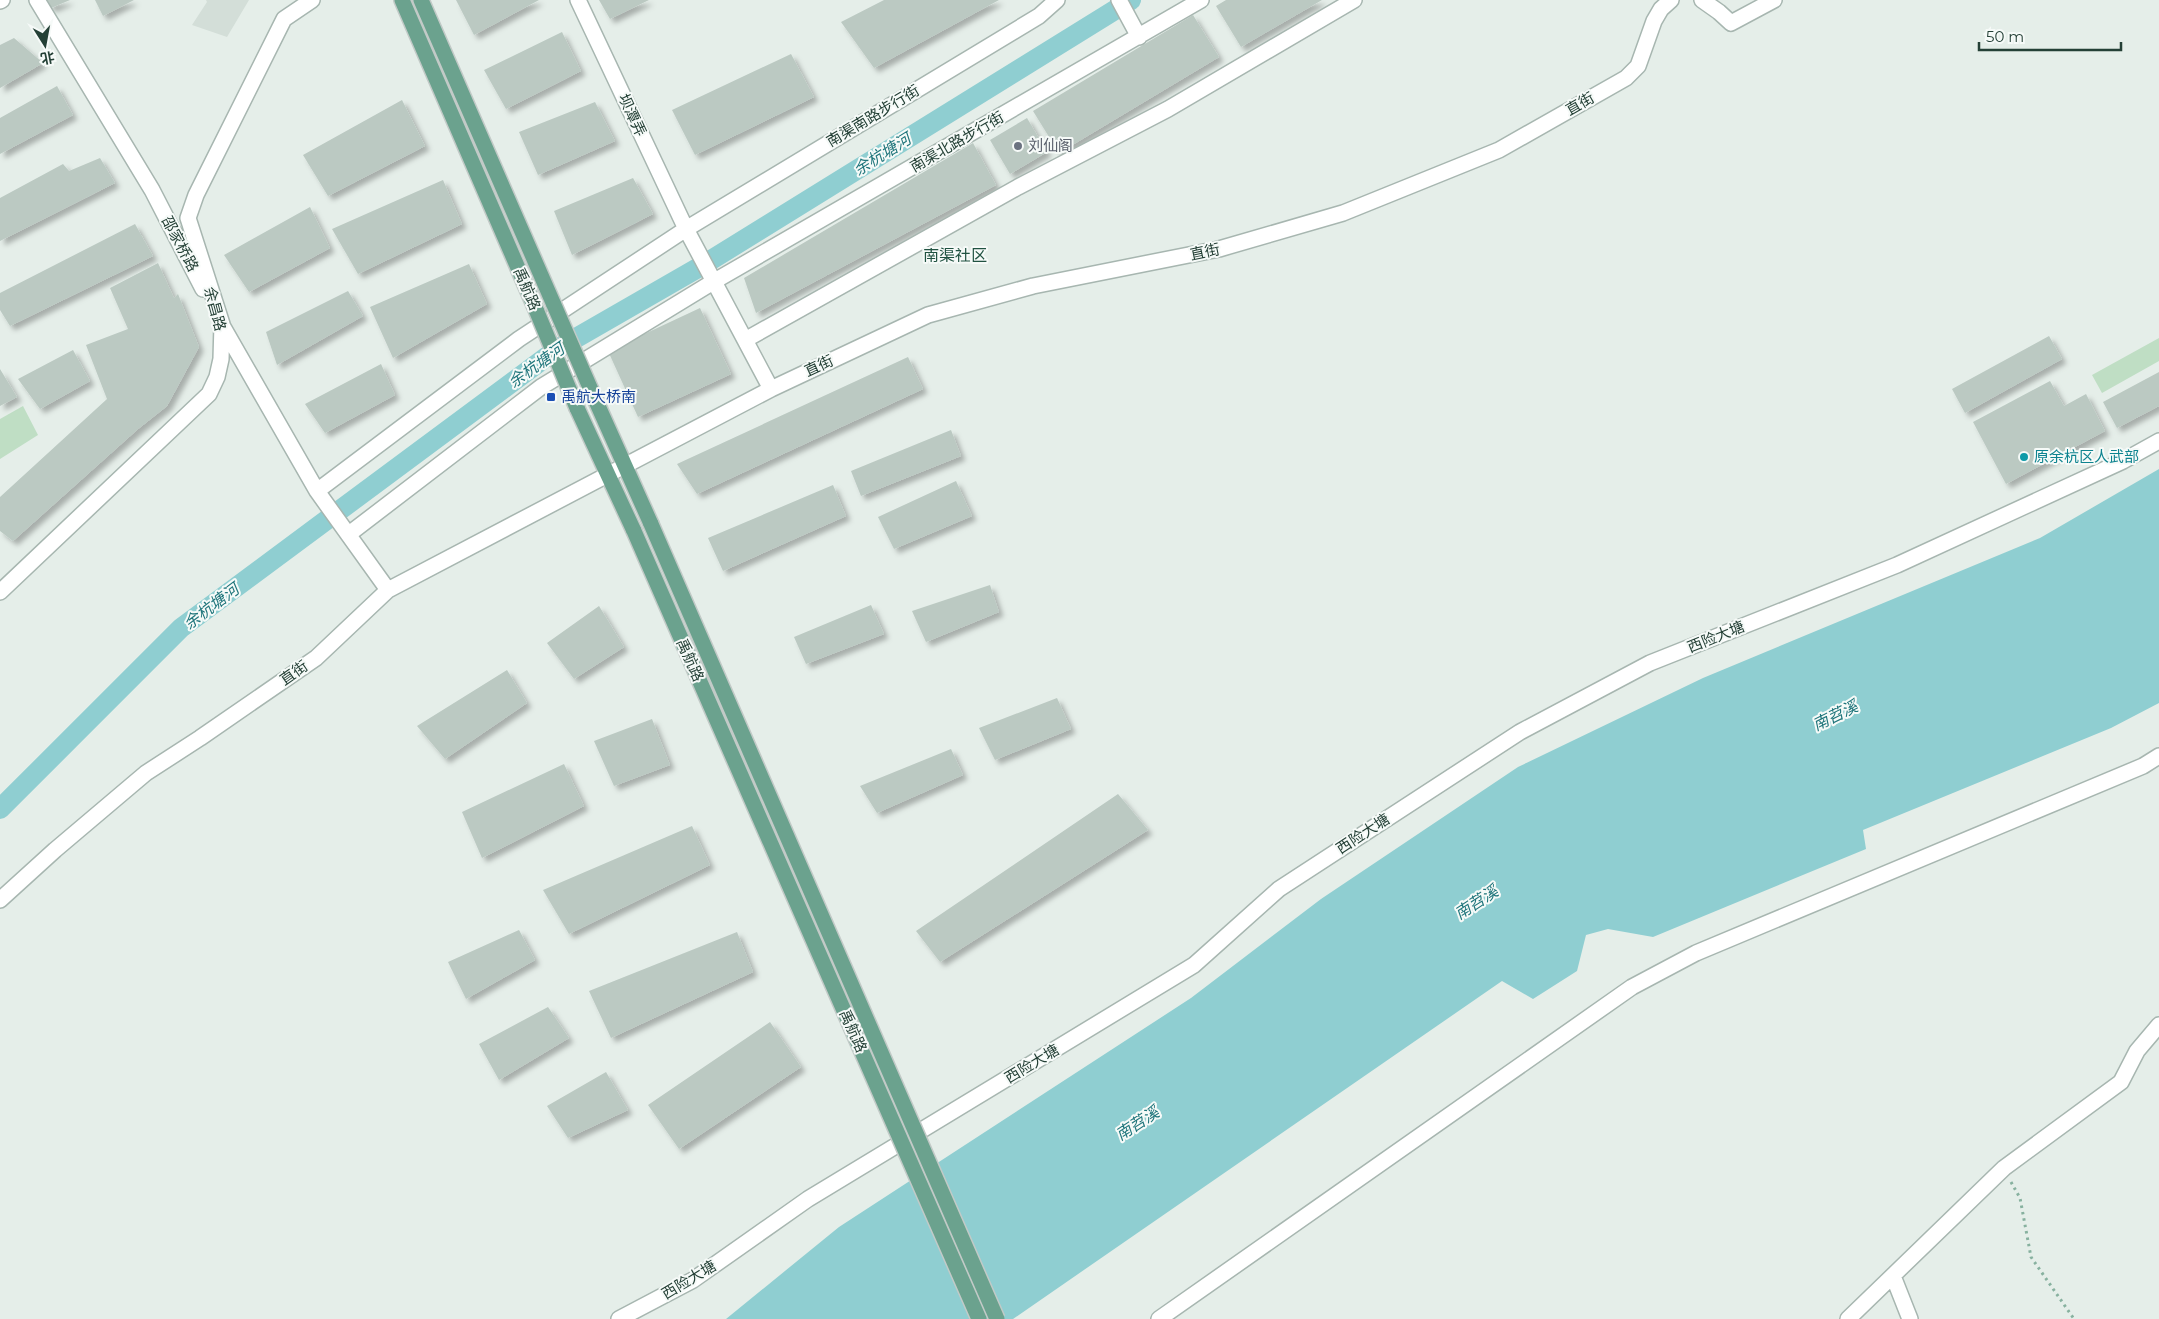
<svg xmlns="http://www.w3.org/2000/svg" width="2159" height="1319" font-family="Montserrat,'Noto Sans SC',sans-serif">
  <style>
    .built { fill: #d3ded8 }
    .green { fill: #bfdec4 }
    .water { fill: #8fced1 }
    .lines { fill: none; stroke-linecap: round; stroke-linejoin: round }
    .canal { stroke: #8fced1; stroke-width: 20 }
    .building { fill: #bbc9c2; filter: url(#shadow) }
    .minor-casing { stroke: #a7b6b0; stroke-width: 18 }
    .major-casing { stroke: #c2cac7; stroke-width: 18 }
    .path { stroke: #87b19f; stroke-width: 3; stroke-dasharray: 2.5 4; stroke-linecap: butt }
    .minor { stroke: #fff; stroke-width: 15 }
    .major { stroke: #6ba28e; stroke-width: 15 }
    .major-bridge-casing { stroke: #c2cac7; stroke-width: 18; stroke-linecap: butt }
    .major-bridge { stroke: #6ba28e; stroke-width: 15 }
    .worship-dot { fill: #6b7280; stroke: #f6faf8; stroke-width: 2 }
    .transit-dot { fill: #1a4fb4; stroke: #f6faf8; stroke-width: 2 }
    .culture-dot { fill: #0f9aa8; stroke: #f6faf8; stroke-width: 2 }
    .labels { text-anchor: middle; stroke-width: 4; stroke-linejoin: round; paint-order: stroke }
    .street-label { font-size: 15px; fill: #244036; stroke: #f6faf8 }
    .worship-label { font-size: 15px; fill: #5b616d; stroke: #f6faf8; text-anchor: start }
    .transit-label { font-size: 15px; fill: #164399; stroke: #f6faf8; text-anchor: start }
    .culture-label { font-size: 15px; fill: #0d838f; stroke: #f6faf8; text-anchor: start }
    .water-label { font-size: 16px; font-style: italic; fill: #1f757b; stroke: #f6faf8 }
    .neighbourhood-label { font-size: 16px; fill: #205241; stroke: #f6faf8 }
  </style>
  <defs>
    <filter id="shadow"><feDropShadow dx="4.5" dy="4.5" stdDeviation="2.5" flood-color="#0004"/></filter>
  </defs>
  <rect width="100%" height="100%" fill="#e5eee9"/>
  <path class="built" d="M206 0H249L227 37 192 25 207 2Z"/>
  <path class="green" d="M2159 338V361L2102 393 2092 375Z
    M23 406 38 435 0 459V419Z"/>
  <path class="water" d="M2159 469V703L2111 728 1863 830 1866 849 1653 937 1608 929 1586 935 1577 971 1533 999 1502 981 1013 1319H726L839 1227 1191 998 1321 899 1518 767 1703 678 2040 538Z"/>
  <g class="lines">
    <path class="canal" d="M0 809 181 628 557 349 703 265 1131 0"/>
  </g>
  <path class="building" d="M46 0H70L51 8Z
    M95 0H134L103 16Z
    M456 0H539L474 35Z
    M599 0H649L610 19Z
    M884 0H999L874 68 841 22Z
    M1226 0H1322L1241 47 1216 6Z
    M1193 15 1219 57 1059 153 1033 111Z
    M562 32 581 71 506 109 484 70Z
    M14 38 43 63 0 88V45Z
    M791 54 814 97 695 155 672 110Z
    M57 86 73 115 0 154V118Z
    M402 100 425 146 328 196 303 155Z
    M595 102 615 141 538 175 519 132Z
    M1027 118 1047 152 1010 174 990 140Z
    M973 143 996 185 756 313 744 278Z
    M100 158 115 183 0 241V198L63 164 69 171Z
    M633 178 653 214 572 255 554 211Z
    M443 180 462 224 358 274 332 229Z
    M310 207 330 248 249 292 224 255Z
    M135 224 153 256 10 326 0 310V293Z
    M158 263 174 298 178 294 199 347 167 406 138 429 13 541 0 531V497L107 399 86 345 128 329 110 288Z
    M469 264 487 304 393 358 370 307Z
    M348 291 363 316 277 365 266 332Z
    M700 308 731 374 638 417 608 351Z
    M2049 336 2062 359 1965 413 1952 389Z
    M73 350 90 381 40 409 18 379Z
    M908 357 923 389 697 494 677 464Z
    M381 364 395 395 325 433 305 404Z
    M0 369 17 397 0 406Z
    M2159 372V406L2117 428 2103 402Z
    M2050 381 2064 406 2086 394 2105 431 2006 484 1973 422Z
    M951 430 961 456 861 496 851 471Z
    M956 481 972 516 894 549 878 517Z
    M833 485 846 516 723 571 708 538Z
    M990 585 999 612 926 642 912 611Z
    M871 605 884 634 806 664 794 637Z
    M599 606 624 647 574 679 547 643Z
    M507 670 527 703 445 759 417 726Z
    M1057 698 1071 729 995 760 979 728Z
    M652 719 670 765 614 786 594 741Z
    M951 749 963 775 877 813 860 786Z
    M564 764 584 806 482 858 462 812Z
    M1118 794 1148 830 940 962 916 931Z
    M692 826 710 865 569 934 543 890Z
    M519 930 535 960 466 999 448 962Z
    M737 932 753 972 611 1038 589 991Z
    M548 1007 569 1038 499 1080 479 1044Z
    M770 1022 801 1067 679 1149 648 1105Z
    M606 1072 628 1110 568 1138 547 1106Z"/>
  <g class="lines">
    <g class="minor-casing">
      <path id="minor" d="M37 0 152 190 203 289
        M1119 0 1139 37
        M1702 0 1719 12 1731 23 1774 0
        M0 1 2 0
        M223 327 317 491 388 590
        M745 340 1018 187 1168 109 1354 0
        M771 389 928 315 1033 286 1219 249 1343 213 1499 150 1626 78 1638 66 1654 21 1661 9 1671 0
        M317 491 519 339 686 229 1039 16 1057 0
        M349 534 541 387 713 282 1201 0
        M0 592 209 394 217 377 221 359 222 324 188 218 196 195 284 19 312 0
        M0 900 55 850 146 773 200 738 316 658 388 590 771 389 686 229 578 0
        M1893 1276 1910 1319
        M619 1319 693 1280 808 1199 1194 965 1279 889 1520 732 1650 663 1897 565 2123 461 2159 441
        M1159 1319 1632 987 1696 953 2143 766 2159 756
        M1848 1319 2004 1168 2121 1082 2137 1051 2159 1025"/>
    </g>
    <g class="major-casing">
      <path id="major" d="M402 0 537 312
        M421 0 554 305
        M595 399 651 524
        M577 408 634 531"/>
    </g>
    <path class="path" d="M2011 1182 2020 1198 2031 1257 2074 1319"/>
    <use href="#minor" class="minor"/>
    <use href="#major" class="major"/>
    <g class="major-bridge-casing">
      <path id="major-bridge" d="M554 305 595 399
        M537 312 577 408
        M651 524 997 1319
        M634 531 979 1319"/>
    </g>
    <use href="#major-bridge" class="major-bridge"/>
  </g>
  <circle class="worship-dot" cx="1018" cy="146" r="5"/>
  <rect class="transit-dot" x="546" y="392" width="10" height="10" rx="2.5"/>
  <circle class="culture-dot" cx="2024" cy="457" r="5"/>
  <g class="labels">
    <g class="street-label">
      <text transform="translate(1580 104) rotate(-30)" y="5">直街</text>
      <text transform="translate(632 115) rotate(65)" y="5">坝潭弄</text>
      <text transform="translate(873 116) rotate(-31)" y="5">南渠南路步行街</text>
      <text transform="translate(957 142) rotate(-30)" y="5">南渠北路步行街</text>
      <text transform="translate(180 244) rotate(62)" y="5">邵家桥路</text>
      <text transform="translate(1205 252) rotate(-12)" y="5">直街</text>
      <text transform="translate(527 289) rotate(67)" y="5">禹航路</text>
      <text transform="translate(215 309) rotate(75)" y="5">余昌路</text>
      <text transform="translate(819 366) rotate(-25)" y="5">直街</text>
      <text transform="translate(1716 637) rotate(-22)" y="5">西险大塘</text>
      <text transform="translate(690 660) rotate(66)" y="5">禹航路</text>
      <text transform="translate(294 673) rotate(-35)" y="5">直街</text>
      <text transform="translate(1363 834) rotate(-33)" y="5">西险大塘</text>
      <text transform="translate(853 1031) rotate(66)" y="5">禹航路</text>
      <text transform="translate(1032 1064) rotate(-31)" y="5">西险大塘</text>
      <text transform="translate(689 1280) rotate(-31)" y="5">西险大塘</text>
    </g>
    <g class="worship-label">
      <text x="1028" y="151">刘仙阁</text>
    </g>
    <g class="transit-label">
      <text x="561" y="402">禹航大桥南</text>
    </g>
    <g class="culture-label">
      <text x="2034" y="462">原余杭区人武部</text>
    </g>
    <g class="water-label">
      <text transform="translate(882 154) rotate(-32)" y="6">余杭塘河</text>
      <text transform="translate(536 365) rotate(-35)" y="6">余杭塘河</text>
      <text transform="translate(211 606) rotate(-37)" y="6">余杭塘河</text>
      <text transform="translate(1835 715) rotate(-26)" y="6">南苕溪</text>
      <text transform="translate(1476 902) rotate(-33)" y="6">南苕溪</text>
      <text transform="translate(1137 1123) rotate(-33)" y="6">南苕溪</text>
    </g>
    <g class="neighbourhood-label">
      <text x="955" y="261">南渠社区</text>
    </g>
  </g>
  <g transform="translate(45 45) rotate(169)" stroke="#f6faf8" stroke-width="4" paint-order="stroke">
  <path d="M0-4L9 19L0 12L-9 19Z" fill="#244036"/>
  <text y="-8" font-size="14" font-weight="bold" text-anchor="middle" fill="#244036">北</text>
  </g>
  <path d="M1979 42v8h142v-8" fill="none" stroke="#244036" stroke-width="2.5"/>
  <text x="1986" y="42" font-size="15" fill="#244036" stroke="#f6faf8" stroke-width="4" paint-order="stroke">50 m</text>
</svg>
